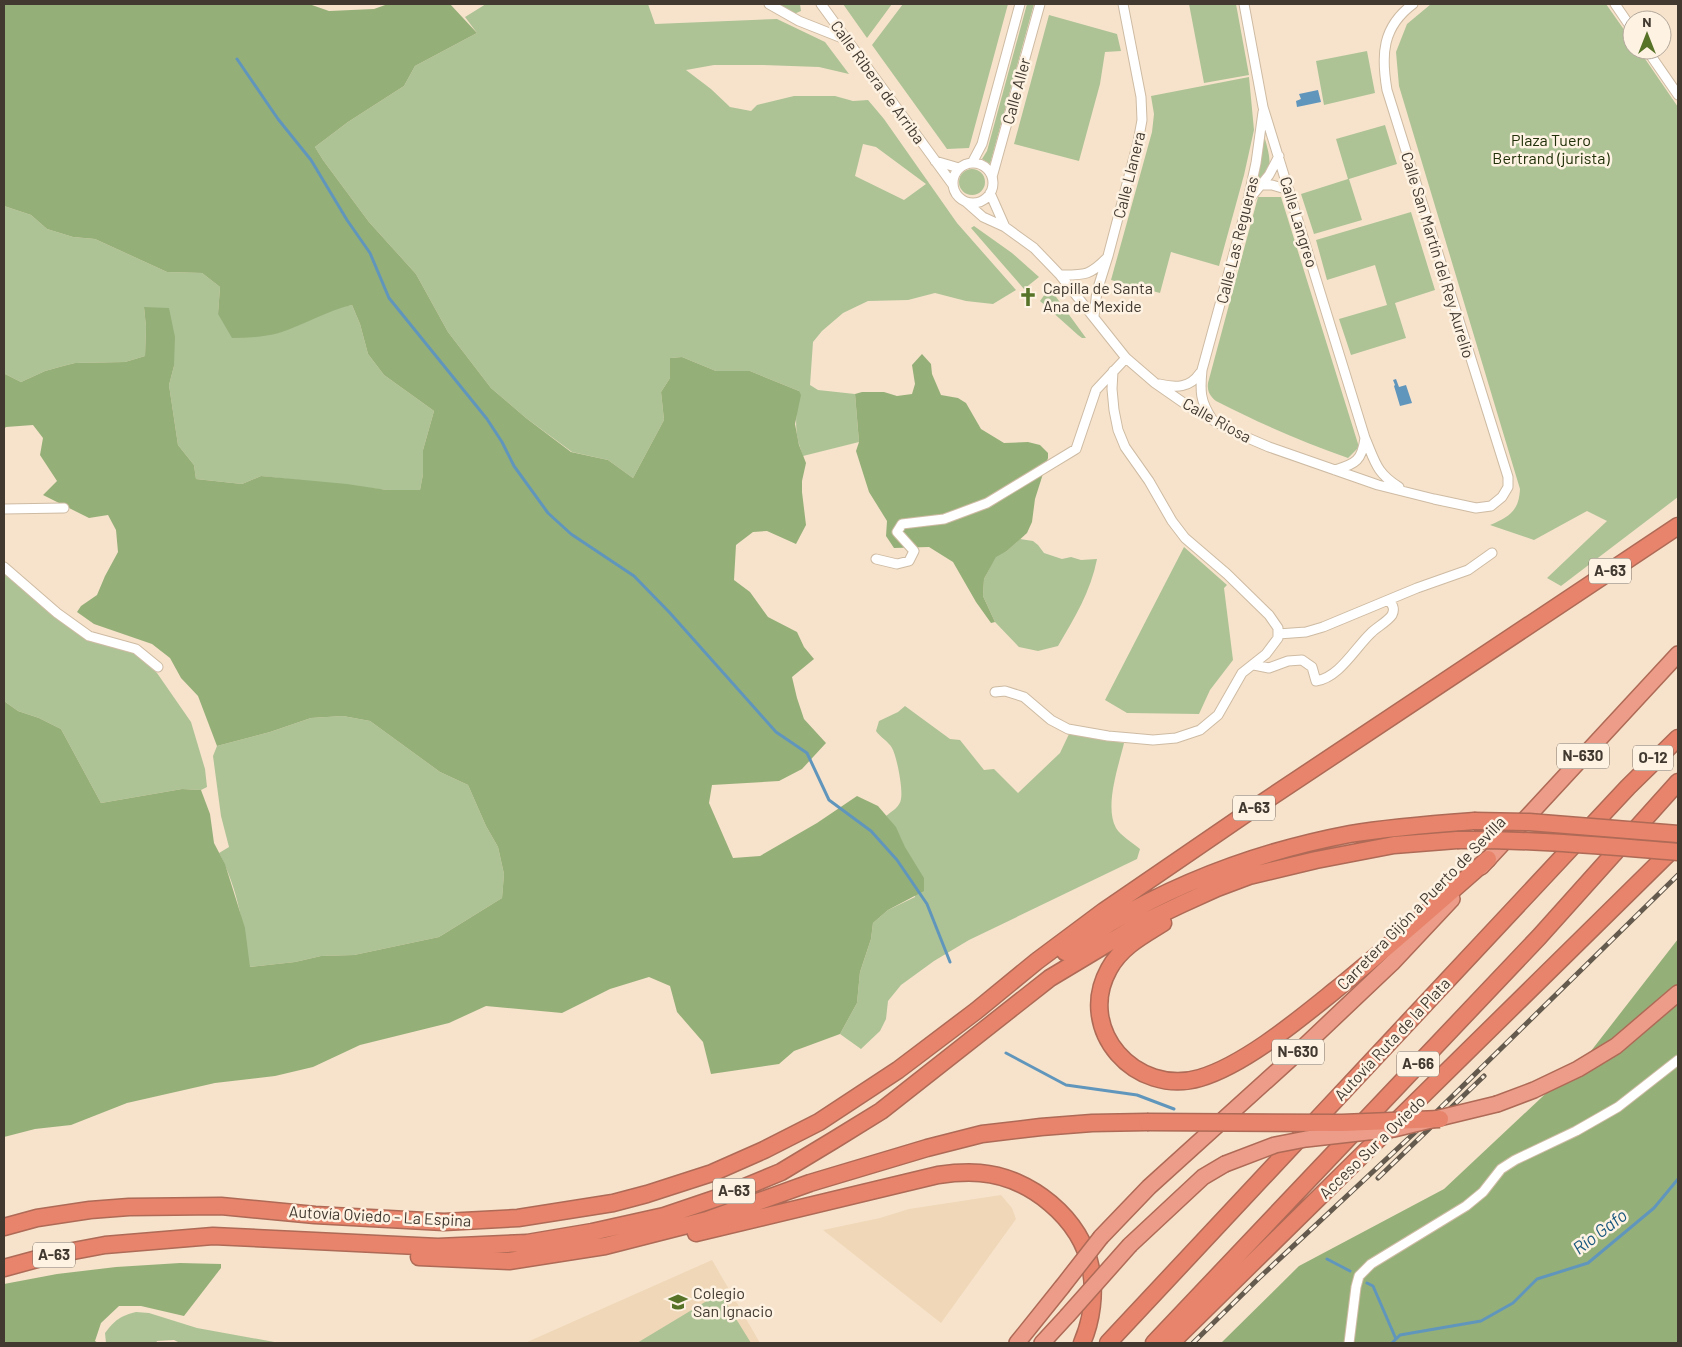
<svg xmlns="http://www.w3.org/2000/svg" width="1682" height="1347" font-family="Barlow,sans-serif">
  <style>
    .built { fill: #efd7b8 }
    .green { fill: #adc396; fill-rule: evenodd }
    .forest { fill: #95af79 }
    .water { fill: #6196bc }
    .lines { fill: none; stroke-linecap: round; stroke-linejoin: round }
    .stream { stroke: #6196bc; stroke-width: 3 }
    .minor-casing { stroke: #cebba3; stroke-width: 11 }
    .trunk-casing { stroke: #ae6a56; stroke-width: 18 }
    .motorway-casing { stroke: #ae6a56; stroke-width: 19 }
    .minor { stroke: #fff; stroke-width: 9 }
    .trunk { stroke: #ec9c88; stroke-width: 15 }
    .motorway { stroke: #e8846b; stroke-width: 16 }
    .rail-casing { stroke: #645a4d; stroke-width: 5 }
    .rail { stroke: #fef2e3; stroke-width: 3; stroke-dasharray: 9; stroke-linecap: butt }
    .trunk-bridge-casing { stroke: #ae6a56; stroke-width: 18; stroke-linecap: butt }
    .motorway-bridge-casing { stroke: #ae6a56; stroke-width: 19; stroke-linecap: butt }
    .trunk-bridge { stroke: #ec9c88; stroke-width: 15 }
    .motorway-bridge { stroke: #e8846b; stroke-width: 16 }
    .labels { text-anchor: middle; stroke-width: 5; stroke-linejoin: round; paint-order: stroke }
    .shield { fill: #fef2e3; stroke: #7a7166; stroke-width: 1 }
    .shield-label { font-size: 15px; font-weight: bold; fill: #423a30 }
    .street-label { font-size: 16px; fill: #423a30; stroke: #fef2e3 }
    .park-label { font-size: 16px; fill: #203008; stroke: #fef2e3 }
    .poi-label { font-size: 16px; fill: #423a30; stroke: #fef2e3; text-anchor: start }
    .water-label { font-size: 18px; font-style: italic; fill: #1a587e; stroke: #fef2e3 }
  </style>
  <rect width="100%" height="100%" fill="#f7e3cb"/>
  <path class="built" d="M1001 1195 1012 1208 1016 1219 941 1323 823 1230 880 1218 909 1209Z
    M712 1260 760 1343H525Z"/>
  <path class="green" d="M486 4H648L655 24 777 19 825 42 849 74 819 67 763 65H714L686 70 711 89 730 107 751 111 757 105 794 96H835L853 101 868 100 884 119 957 223 1016 290 993 304 966 301 935 293 908 300 868 301 843 313 822 331 813 342 810 385 818 390 855 394 859 442 803 456C793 430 796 418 799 391L750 371H716L682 357 670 358V378L661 392 664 420 633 478 608 460 572 452 526 418 491 388 448 332 416 274 369 222 323 160 315 147 348 122 404 86 415 66 477 33 465 17ZM863 144 876 147 926 184 904 200 855 176Z
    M774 4H800L801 11 794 14Z
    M843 4H892L867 38Z
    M903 4H1008L969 148 947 149 872 45Z
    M1027 4H1034L990 164 982 159 987 151Z
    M1189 4H1236L1249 75 1204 83Z
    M1431 4H1606L1632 41V50H1639L1678 107V497L1561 586 1547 578 1607 521 1587 511 1534 540 1490 525C1509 517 1519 511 1520 489L1399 86 1396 52 1407 24Z
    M1049 15 1117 34 1121 51 1105 52 1100 84 1079 161 1014 144Z
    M1367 51 1375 93 1324 105 1316 61Z
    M1249 77 1254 130 1244 175 1219 266 1171 252 1160 293 1111 280 1152 132 1154 114 1151 96Z
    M1385 125 1397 164 1349 179 1362 220 1314 234 1301 194 1348 179 1336 139Z
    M1265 139C1269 154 1276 173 1256 180L1263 140Z
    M959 182a13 13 0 1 1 26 0a13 13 0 1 1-26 0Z
    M1258 197H1281L1359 447 1348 458C1302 442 1259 423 1216 401 1210 396 1207 391 1208 383Z
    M4 206 31 215 47 229 73 237 95 239 167 272 202 273 220 287 218 314 278 333 336 308 352 305 360 324 368 354 384 375 434 411 423 450V474L420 490H387L261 476 242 484 196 479 194 465 178 445 169 385 174 366 144 307 146 327 145 356 125 362 75 363 63 366 45 371 21 382 5 374Z
    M1411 212 1435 290 1395 303 1406 338 1351 355 1339 319 1387 305 1375 265 1327 280 1316 240Z
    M974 226 1012 253 1039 277 1024 289 971 228Z
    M1048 290H1051L1086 338H1082L1078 335 1040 301Z
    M1020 539 1033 541 1038 545 1044 553 1062 559 1071 557 1081 560 1097 559C1091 591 1074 619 1058 646L1038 651 1019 647 995 622 983 596 984 579 996 556 1007 551Z
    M1184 547 1227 585 1224 588 1233 660 1210 690 1199 714 1127 713 1105 700Z
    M4 573 64 623 133 652 157 673 191 722 205 769 207 787 201 790 182 789 101 803 61 729 39 718 18 711 4 701Z
    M905 706 950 739 960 740 984 770 994 769 1018 793 1060 753 1069 734 1124 743C1119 765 1104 806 1116 828 1121 836 1132 842 1140 849L1137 859 969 940 934 961 901 985 888 1001 886 1019 880 1031 861 1049 840 1034 857 1003 860 972 871 939 873 923 888 910 915 897C909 866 907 839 886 816 892 811 900 807 901 799 903 789 897 757 892 748 889 742 880 737 876 731L879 721 898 712Z
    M343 716 370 721 440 772 468 785 486 826 498 847 504 874 502 898 439 937 354 955 321 956 295 962 249 967C245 931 237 886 219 853L229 847 221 816 213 756 217 746 270 732 311 718Z
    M720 1293 751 1343H637Z
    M136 1312 149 1313 197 1328 280 1343H180L174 1340 157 1341 156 1343H106L105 1333C115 1320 120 1316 136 1312Z"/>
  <path class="forest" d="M4 4H309L329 11 374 9 388 4H450L477 33 415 66 404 86 348 122 315 147 323 160 369 222 416 274 448 332 491 388 526 418 571 452 608 460 633 478 664 420 661 392 670 378V358L682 357 716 371H750L799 391 801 395 795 424 799 445 806 463 802 481V492L806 525 796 544 767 531 753 532 736 545 734 580 750 592 768 617 797 632 804 647 814 659 792 677 797 698 804 719 826 743 802 769 779 781 712 785 709 803 733 858 760 856 817 823 857 796 878 806 896 827 905 847 924 878V891L888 910 873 923 871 939 860 972 857 1003 840 1034 794 1051 779 1064 711 1074 703 1042 677 1012 670 986 649 977 610 989 562 1013 486 1006 449 1023 360 1045 313 1067 275 1076 215 1083 127 1103 71 1125 35 1129 4 1137V701L18 711 39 718 61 729 101 803 182 789 201 790 210 814 214 843 225 864 245 928 250 967 295 962 321 956 354 955 439 937 502 898 504 874 498 847 486 826 468 785 440 772 370 721 343 716 311 718 270 732 217 746 198 696 181 678 170 658 152 644 94 624 77 612 81 606 97 595 105 576 118 552 116 530 108 515 89 518 43 495 57 481 40 455 43 438 33 425 6 427 4 429V371L5 374 21 382 45 371 63 366 75 363 125 362 145 356 146 327 144 307 169 308 175 337 174 366 169 385 178 445 194 465 196 479 242 484 261 476 347 484 387 490H420L423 474V450L434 411 384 375 368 354 360 324 352 305C326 311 304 325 279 333 264 337 248 338 232 338L218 314 220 287 202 273 167 272 95 239 73 237 47 229 31 215 4 206Z
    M922 354 931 364 932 374 941 395 958 398 966 403 981 429 1004 443 1028 442 1040 445 1048 453V458L1035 499 1032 522 1027 533 1007 551 996 557 984 579 983 596 995 622 991 623 976 602 953 562 929 547 894 548 886 536 887 521 869 492 856 451 859 442 855 394 862 392H884L897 396 912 394 915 384 912 365Z
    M1678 939V1343H1221L1299 1266 1444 1189 1591 1051Z
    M180 1263 221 1264V1268L184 1316 141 1306H119L101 1323 95 1341 98 1343H4V1284L57 1274 116 1267Z"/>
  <path class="water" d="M1318 90 1321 102 1297 107 1296 101 1301 99 1299 94Z
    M1396 379 1399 387 1406 385 1412 403 1400 406 1394 386 1395 385 1393 380Z"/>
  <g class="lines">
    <path class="stream" d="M237 59 278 119 311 160 347 220 370 253 389 298 487 419 502 442 514 466 548 513 571 534 634 576 670 613 776 732 807 753 829 800 871 831 897 860 927 904 950 962
      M1006 1053 1066 1085 1137 1095 1174 1109
      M1327 1259 1350 1271
      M1367 1283 1373 1286 1396 1339
      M1392 1343 1400 1335 1481 1321 1513 1303 1537 1279 1588 1263 1654 1208 1678 1179"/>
    <g class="minor-casing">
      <path id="minor" d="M769 4 799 21 847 40
        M821 4 953 185
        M1244 4 1263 107 1365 438C1375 461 1376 473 1399 487
        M1615 4 1632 29
        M1647 50 1678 95
        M935 161 959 168
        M972 163 982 144 1020 4
        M953 183a20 20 0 1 1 40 0a20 20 0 1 1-40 0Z
        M992 177 1040 4
        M1260 185H1272L1289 190
        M990 193 1005 227
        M1251 197 1269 175 1279 156
        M966 202 983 217 1005 227 1034 248 1060 275 1126 358 1155 383 1191 408 1234 432 1269 447 1378 485 1434 499 1476 508 1491 506 1502 497 1508 487V477L1387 90C1381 55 1382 27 1413 4
        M1060 275C1085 275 1089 276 1107 258
        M1094 316 1097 291 1108 256 1138 142 1142 120 1141 97 1123 4
        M1159 384C1176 388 1190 388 1200 373
        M1212 419C1200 401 1200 391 1202 370L1246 209 1256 163 1263 112
        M1335 470C1356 464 1362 460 1365 438
        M4 509 64 508
        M876 559 897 564 909 561 914 551 897 532 902 524 944 519 987 503 1076 449 1096 390 1126 358
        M4 567 57 613 89 636 136 649 158 667
        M1278 634 1306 632 1323 627 1417 588 1468 570 1492 553
        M1254 665 1269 668 1288 661 1302 660 1312 667 1316 681C1339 678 1355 648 1371 633 1377 627 1387 622 1392 615 1395 609 1393 605 1389 601
        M995 692 1005 691 1024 697 1051 720 1068 729 1108 736 1131 738 1153 740 1176 738 1200 730 1218 715 1242 673 1266 654 1278 638V628L1269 615 1227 574 1185 538 1172 521 1149 481 1125 447 1118 430 1114 410 1112 389 1113 371
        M1349 1343 1356 1287 1359 1276 1371 1264 1466 1206 1483 1192 1501 1169 1515 1160 1576 1131 1618 1107 1678 1060"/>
    </g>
    <g class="trunk-casing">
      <path id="trunk" d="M1481 867 1678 654
        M1497 1104 1534 1090 1578 1069 1616 1046 1678 993
        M1101 1237 1149 1187 1296 1054 1392 963 1452 899
        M1130 1245 1203 1177 1225 1164
        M1017 1343 1062 1287
        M1042 1343 1067 1316"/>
    </g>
    <g class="motorway-casing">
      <path id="motorway" d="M1163 923C1142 936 1121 947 1109 969 1075 1030 1136 1097 1200 1078 1244 1065 1297 1021 1333 992 1386 949 1437 904 1488 859
        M1065 952C1080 943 1095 933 1110 923 1183 880 1266 850 1350 834 1391 827 1433 824 1474 821
        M4 1227 37 1218 90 1210 129 1207 221 1206 315 1215 444 1222 518 1218 613 1203 647 1194 712 1173 764 1150 819 1122 898 1070 976 1011 1037 961 1104 911 1250 811 1678 526
        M696 1233 938 1175C952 1173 966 1172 980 1173 1030 1177 1081 1218 1091 1269 1095 1293 1092 1320 1082 1343
        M419 1257 509 1261 605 1246 707 1220 810 1183 927 1148 982 1134 1041 1127 1092 1123 1147 1122
        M4 1268 52 1255 105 1245 213 1236 438 1247 527 1243 592 1232 664 1216 723 1196 781 1172 834 1140 881 1111 1050 978 1140 924 1182 904 1217 888 1249 876 1316 860 1394 845 1457 840
        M1108 1343 1628 787 1678 738
        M1154 1343 1539 937 1678 782
        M1171 1343 1678 844"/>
    </g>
    <use href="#minor" class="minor"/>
    <use href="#trunk" class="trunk"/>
    <use href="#motorway" class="motorway"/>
    <g class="rail-casing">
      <path id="rail" d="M1378 1178 1484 1076
        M1193 1343 1258 1279 1425 1123 1678 875"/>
    </g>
    <use href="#rail" class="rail"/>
    <g class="trunk-bridge-casing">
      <path id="trunk-bridge" d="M1225 1164 1275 1145 1306 1139 1394 1129 1497 1104
        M1062 1287 1101 1237
        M1067 1316 1130 1245"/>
    </g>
    <g class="motorway-bridge-casing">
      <path id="motorway-bridge" d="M1474 821 1529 822 1678 834
        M1457 840C1531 839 1604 846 1678 852
        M1147 1122 1342 1123 1440 1119"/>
    </g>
    <use href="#trunk-bridge" class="trunk-bridge"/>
    <use href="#motorway-bridge" class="motorway-bridge"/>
  </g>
  <defs>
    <g id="church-bare" transform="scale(1.5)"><path d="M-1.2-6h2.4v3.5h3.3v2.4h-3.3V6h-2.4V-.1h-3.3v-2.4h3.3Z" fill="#567327" stroke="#fef2e3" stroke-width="2.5" paint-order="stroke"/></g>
    <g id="school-bare" transform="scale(1.5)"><path d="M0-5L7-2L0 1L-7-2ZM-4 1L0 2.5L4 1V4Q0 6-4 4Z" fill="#567327" stroke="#fef2e3" stroke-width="2.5" paint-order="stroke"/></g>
  </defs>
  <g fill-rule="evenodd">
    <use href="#church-bare" x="1028" y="297"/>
    <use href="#school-bare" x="678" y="1302"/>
  </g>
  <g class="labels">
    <g class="shield">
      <rect x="1589" y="558.5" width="42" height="25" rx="4"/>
      <rect x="1557" y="743.5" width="52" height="25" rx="4"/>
      <rect x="1633" y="745.5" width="40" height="25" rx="4"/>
      <rect x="1233" y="795.5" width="42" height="25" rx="4"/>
      <rect x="1272" y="1039.5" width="52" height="25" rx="4"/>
      <rect x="1397" y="1051.5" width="42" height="25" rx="4"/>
      <rect x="713" y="1178.5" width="42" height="25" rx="4"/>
      <rect x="33" y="1242.5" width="42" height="25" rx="4"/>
    </g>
    <g class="shield-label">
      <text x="1610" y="576">A-63</text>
      <text x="1583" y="761">N-630</text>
      <text x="1653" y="763">O-12</text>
      <text x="1254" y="813">A-63</text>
      <text x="1298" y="1057">N-630</text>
      <text x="1418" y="1069">A-66</text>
      <text x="734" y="1196">A-63</text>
      <text x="54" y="1260">A-63</text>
    </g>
    <g class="street-label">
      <text transform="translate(878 82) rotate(54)" y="6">Calle Ribera de Arriba</text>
      <text transform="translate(1016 91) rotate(-75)" y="6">Calle Aller</text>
      <text transform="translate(1129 175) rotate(-76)" y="6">Calle Llanera</text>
      <text transform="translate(1299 222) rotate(73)" y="6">Calle Langreo</text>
      <text transform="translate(1237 240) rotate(-76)" y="6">Calle Las Regueras</text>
      <text transform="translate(1438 255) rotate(73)" y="6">Calle San Martín del Rey Aurelio</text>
      <text transform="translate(1217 420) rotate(29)" y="6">Calle Riosa</text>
      <text transform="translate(1421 903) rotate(-46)" y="6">Carretera Gijón a Puerto de Sevilla</text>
      <text transform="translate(1392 1039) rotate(-47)" y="6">Autovía Ruta de la Plata</text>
      <text transform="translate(1372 1147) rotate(-44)" y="6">Acceso Sur a Oviedo</text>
      <text transform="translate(380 1216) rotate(3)" y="6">Autovía Oviedo - La Espina</text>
    </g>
    <g class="park-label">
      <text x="1551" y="146">Plaza Tuero<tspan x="1551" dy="18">Bertrand (jurista)</tspan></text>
    </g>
    <g class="poi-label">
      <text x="1043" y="294">Capilla de Santa<tspan x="1043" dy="18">Ana de Mexide</tspan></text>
      <text x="693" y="1299">Colegio<tspan x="693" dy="18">San Ignacio</tspan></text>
    </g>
    <g class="water-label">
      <text transform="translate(1600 1232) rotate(-37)" y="6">Río Gafo</text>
    </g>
  </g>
  <rect width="1682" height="1347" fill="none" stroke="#423a30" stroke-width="10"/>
  <g transform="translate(1647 35)"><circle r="24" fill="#fef2e3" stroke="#b3a89b"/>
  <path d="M0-4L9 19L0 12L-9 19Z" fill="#567327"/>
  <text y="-8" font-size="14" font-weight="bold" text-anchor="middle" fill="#423a30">N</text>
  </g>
</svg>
